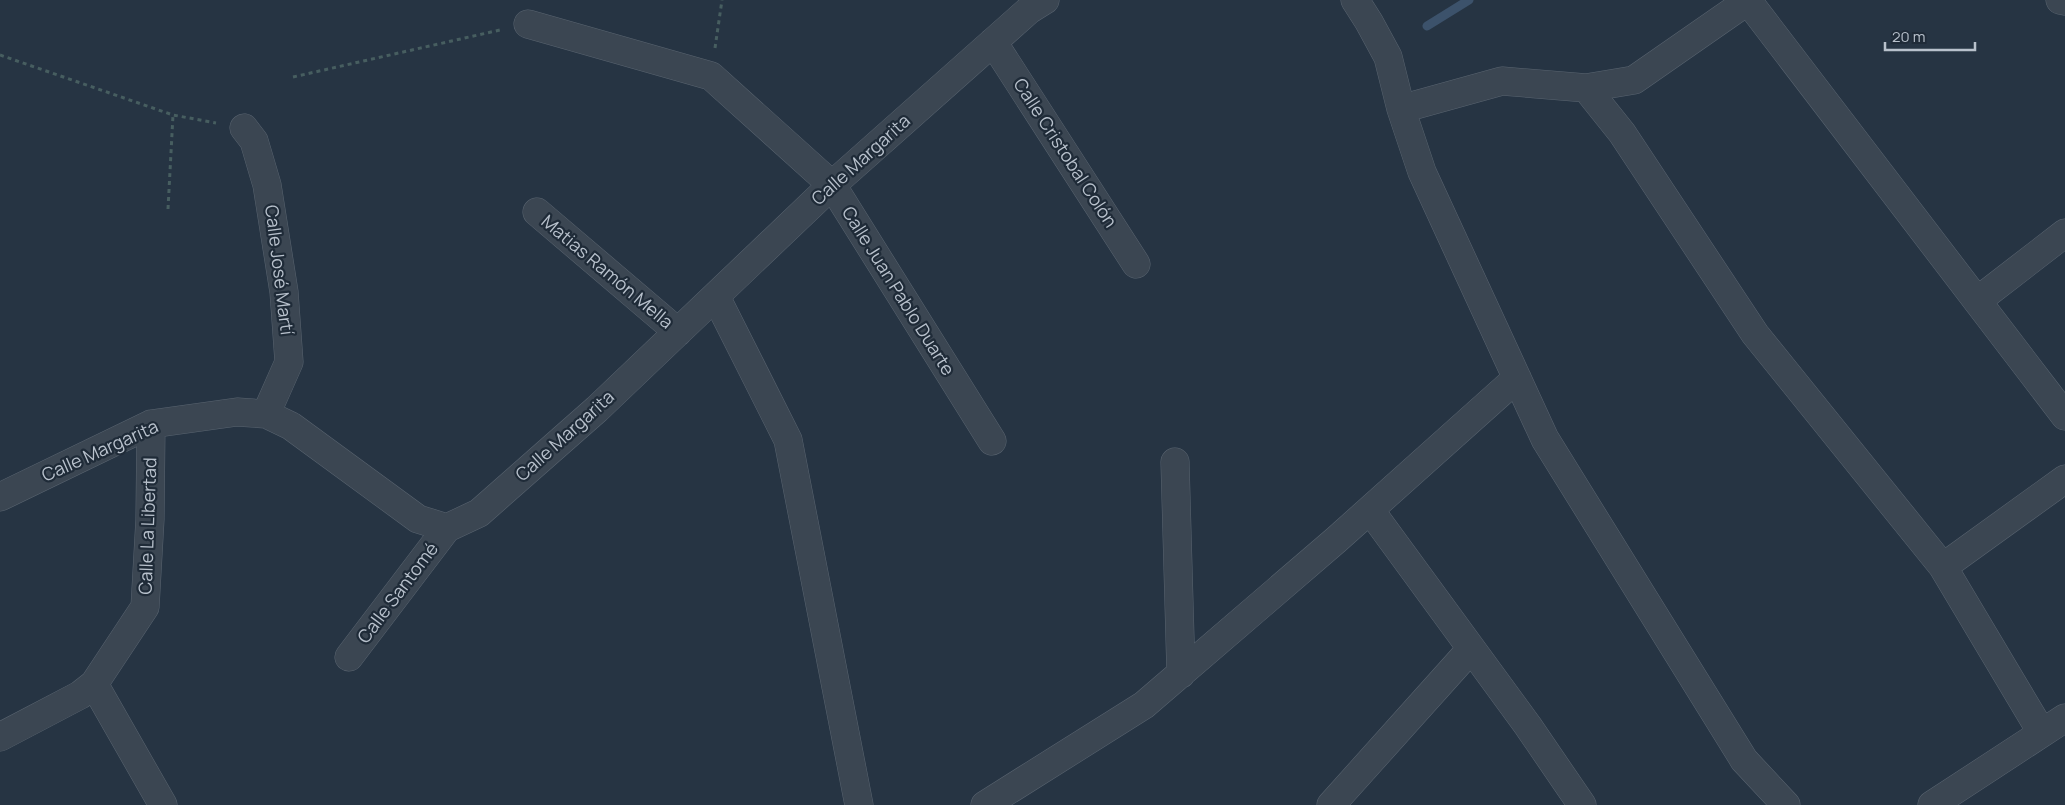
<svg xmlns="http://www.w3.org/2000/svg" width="2065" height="805" font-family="Manrope,sans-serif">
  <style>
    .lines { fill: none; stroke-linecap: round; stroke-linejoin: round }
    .stream { stroke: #3c526b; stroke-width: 9 }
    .street-casing { stroke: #596470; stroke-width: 29 }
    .path { stroke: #475e60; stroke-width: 3; stroke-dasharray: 4 4; stroke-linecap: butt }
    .street { stroke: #3b4652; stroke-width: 28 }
    .labels { text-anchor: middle; stroke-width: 4.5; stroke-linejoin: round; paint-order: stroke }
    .street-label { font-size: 18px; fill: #b8c1cc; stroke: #1f2b38 }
  </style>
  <rect width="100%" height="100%" fill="#263443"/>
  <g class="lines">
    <path class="stream" d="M1427 26 1469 0"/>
    <g class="street-casing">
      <path id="street" d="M1355 0 1369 22 1388 57 1401 109 1422 172 1545 439 1744 760 1786 805
        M2060 0 2065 1
        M1748 1 2065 416
        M528 24 711 76 832 185 992 441
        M993 42 1136 264
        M1586 88 1622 133 1755 334 1943 567 2042 733
        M1401 109 1502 81 1586 88 1634 80 1749 0
        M244 128 254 141 267 185 284 292 289 362 266 414
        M537 212 678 332
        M716 297 788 440 859 805
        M1977 301 2065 233
        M1175 462 1181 674
        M0 497 151 424 237 412 266 414 291 426 418 519 447 528 479 513 597 409 832 185 1029 10 1045 0
        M1370 510 1528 726 1582 805
        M1943 567 2065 479
        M349 657 447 528
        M94 684 163 805
        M0 737 80 695 94 684 145 607 150 519 151 424
        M985 805 1144 705 1336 540 1517 378
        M1331 805 1471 649
        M1932 805 2065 718"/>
    </g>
    <path class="path" d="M715 48 722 0
      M0 55 173 115 216 123
      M293 77 500 30
      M168 209 173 115"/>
    <use href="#street" class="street"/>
  </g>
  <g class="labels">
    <g class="street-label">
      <text transform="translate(1065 153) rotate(57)" y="6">Calle Cristobal Colón</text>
      <text transform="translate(861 160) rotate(-42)" y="6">Calle Margarita</text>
      <text transform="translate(279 270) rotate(83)" y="6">Calle José Martí</text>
      <text transform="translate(607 272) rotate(40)" y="6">Matias Ramón Mella</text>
      <text transform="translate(898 291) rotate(58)" y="6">Calle Juan Pablo Duarte</text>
      <text transform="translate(565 436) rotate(-42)" y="6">Calle Margarita</text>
      <text transform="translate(100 451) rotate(-24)" y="6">Calle Margarita</text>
      <text transform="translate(148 526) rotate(-88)" y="6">Calle La Libertad</text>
      <text transform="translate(398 593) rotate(-53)" y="6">Calle Santomé</text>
    </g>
  </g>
  <path d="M1885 42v8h90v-8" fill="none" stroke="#b8c1cc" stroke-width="2.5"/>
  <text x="1892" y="42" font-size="15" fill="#b8c1cc" stroke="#1f2b38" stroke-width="4" paint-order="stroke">20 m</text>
</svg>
